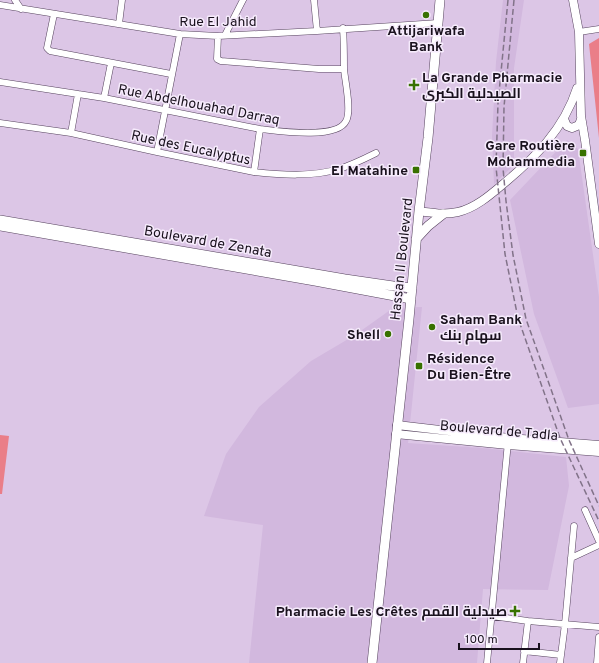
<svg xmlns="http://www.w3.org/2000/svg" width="599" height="663" font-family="Overpass,Cairo,sans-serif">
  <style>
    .built { fill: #d2b8de }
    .green { fill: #ea7e88 }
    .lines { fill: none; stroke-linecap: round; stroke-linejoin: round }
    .street-casing { stroke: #56435e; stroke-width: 7 }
    .secondary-casing { stroke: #56435e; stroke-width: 9 }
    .primary-casing { stroke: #56435e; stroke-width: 10 }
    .street { stroke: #fff; stroke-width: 6 }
    .secondary { stroke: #fff; stroke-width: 8 }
    .primary { stroke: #fff; stroke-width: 9 }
    .rail { stroke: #827389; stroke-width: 1.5; stroke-dasharray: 6 3; stroke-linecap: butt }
    .poi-dot { fill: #387100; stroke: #f6ebfc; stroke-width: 1.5 }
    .labels { text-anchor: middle; stroke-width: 3; stroke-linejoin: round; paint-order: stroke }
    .street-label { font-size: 14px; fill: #19111d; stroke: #f6ebfc }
    .poi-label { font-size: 14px; font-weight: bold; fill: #19111d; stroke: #f6ebfc; text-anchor: end }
  </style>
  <rect width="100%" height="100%" fill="#dcc6e6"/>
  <path class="built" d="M503 0H524L514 68V165L494 184 492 136 496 62Z
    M567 140 578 149 599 297V404L568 408 534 314 510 200Z
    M422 307 408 443 482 448 566 457 569 486 548 590 483 589 477 663H249L263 525 204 516 226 454 259 407 311 361 355 335 393 308Z"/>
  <path class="green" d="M599 38V138L589 44Z
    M0 435 9 436 2 494H0Z"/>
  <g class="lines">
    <g class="street-casing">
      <path id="street" d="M15 0 21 9
        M314 0 317 31
        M0 5 180 34 218 36 317 31 438 23
        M54 14 47 48 50 51 171 74
        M119 24 122 0
        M579 32 599 29
        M225 35 243 0
        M218 36 217 59 221 61 319 69H344
        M0 82 104 98 260 129C278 131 337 140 346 121 352 111 345 81 344 69 344 55 344 42 343 28
        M104 98 111 63
        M0 123 71 133 157 152 254 172C282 175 312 177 339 169 352 165 364 159 376 153
        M71 133 78 94
        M157 152 180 34
        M254 172 260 129
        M585 510 599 541
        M571 558 599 545
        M491 616 528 621 599 627
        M524 651 561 655
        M487 663 508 442
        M523 663 528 621
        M560 663 565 624 574 526
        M597 663 599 637"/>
    </g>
    <g class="secondary-casing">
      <path id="secondary" d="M573 0 579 32 581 116 585 140 599 244
        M564 119 567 126 572 128 579 125 581 119
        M419 211C432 213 445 215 458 212 475 208 489 196 502 185 535 158 564 129 577 88
        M397 425 509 438 599 445
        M396 434 508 445 599 452"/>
    </g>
    <g class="primary-casing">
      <path id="primary" d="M0 220 345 279 393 286 412 288
        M0 226 315 281 411 299
        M416 239 428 226 443 214
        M372 663 409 319 419 211 428 138 440 0"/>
    </g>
    <use href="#street" class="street"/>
    <use href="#secondary" class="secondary"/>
    <use href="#primary" class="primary"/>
    <path class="rail" d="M508 0 498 103 496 167 505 254 518 318 560 438 599 521
      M514 0 504 107 503 168 506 201 513 255 526 319 569 440 599 506"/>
  </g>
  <g class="poi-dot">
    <circle cx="426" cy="15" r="4"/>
    <path d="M412 79h4v4h4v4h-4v4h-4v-4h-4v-4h4z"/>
    <rect x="579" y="149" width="8" height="8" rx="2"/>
    <rect x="412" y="166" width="8" height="8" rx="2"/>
    <circle cx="432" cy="327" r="4"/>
    <circle cx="388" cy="334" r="4"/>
    <rect x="415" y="362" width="8" height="8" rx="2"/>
    <path d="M513 605h4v4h4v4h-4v4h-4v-4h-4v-4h4z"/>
  </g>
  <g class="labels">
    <g class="street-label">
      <text x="218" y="26">Rue El Jahid</text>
      <text transform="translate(199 104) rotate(11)" y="5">Rue Abdelhouahad Darraq</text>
      <text transform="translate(191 147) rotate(12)" y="5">Rue des Eucalyptus</text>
      <text transform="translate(208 241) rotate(10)" y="5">Boulevard de Zenata</text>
      <text transform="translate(401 259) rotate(-84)" y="5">Hassan II Boulevard</text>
      <text transform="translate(499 430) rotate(5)" y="5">Boulevard de Tadla</text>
    </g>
    <g class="poi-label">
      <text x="426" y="35" text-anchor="middle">Attijariwafa<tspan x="426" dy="16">Bank</tspan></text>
      <text x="422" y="82" text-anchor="start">La Grande Pharmacie<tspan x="422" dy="16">الصيدلية الكبرى</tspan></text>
      <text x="575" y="150">Gare Routière<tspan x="575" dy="16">Mohammedia</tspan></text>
      <text x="408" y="175">El Matahine</text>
      <text x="440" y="324" text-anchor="start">Saham Bank<tspan x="440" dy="16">سهام بنك</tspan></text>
      <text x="380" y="339">Shell</text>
      <text x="427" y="363" text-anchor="start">Résidence<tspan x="427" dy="16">Du Bien-Être</tspan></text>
      <text x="507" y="616">Pharmacie Les Crêtes صيدلية القمم</text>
    </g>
  </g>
  <path d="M459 643v6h80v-6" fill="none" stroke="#19111d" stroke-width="2"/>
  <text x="465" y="643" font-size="12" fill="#19111d" stroke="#f6ebfc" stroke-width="3" paint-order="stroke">100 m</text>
</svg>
